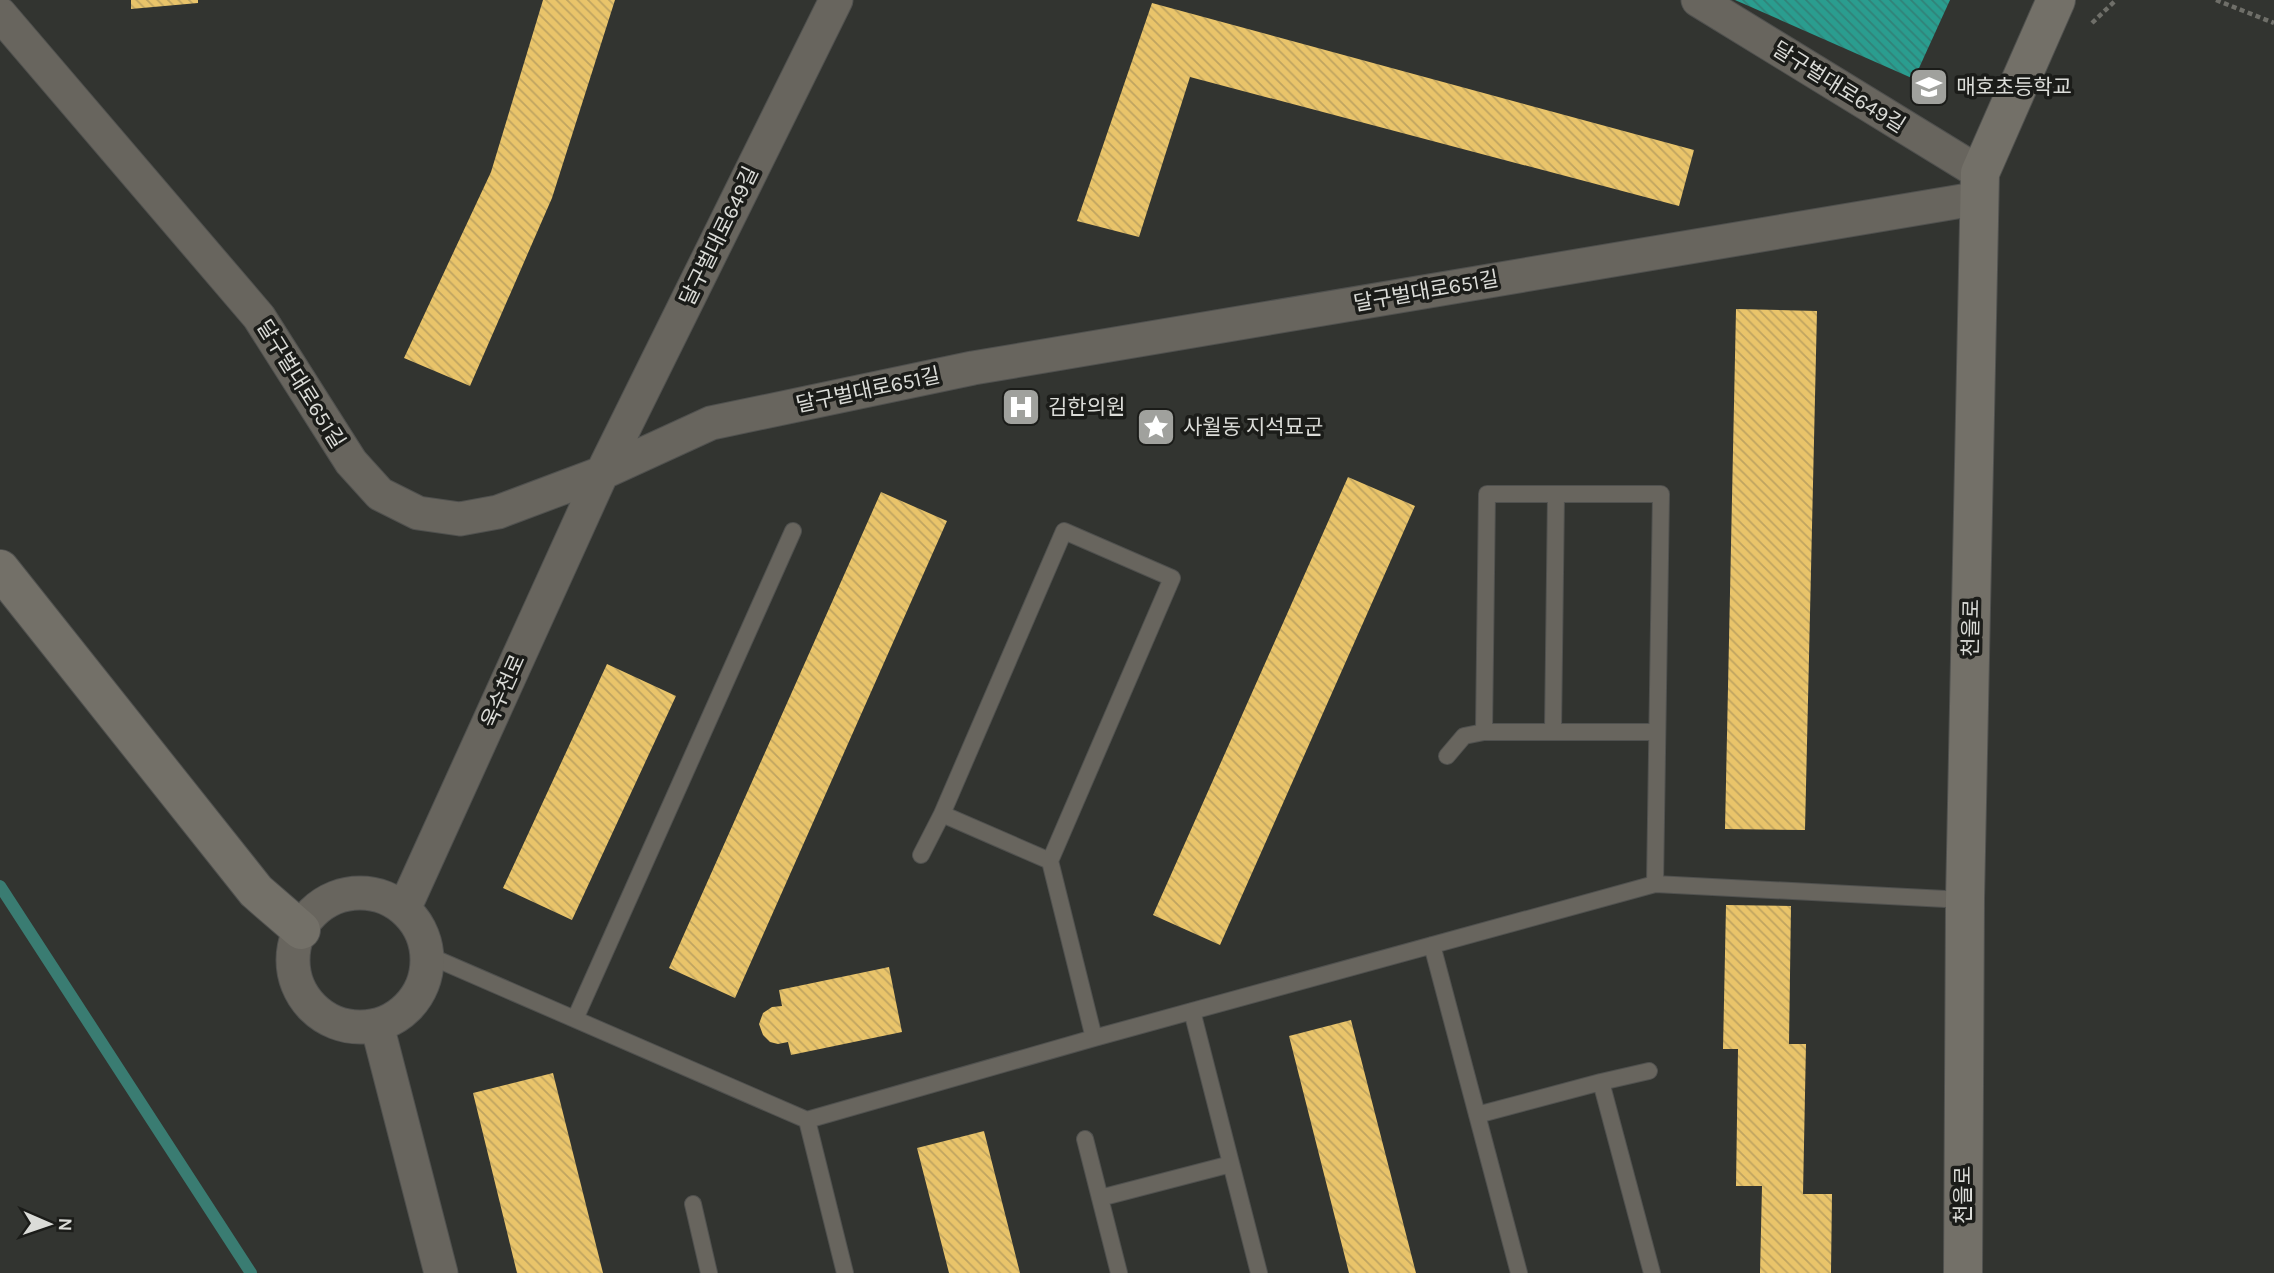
<svg xmlns="http://www.w3.org/2000/svg" width="2274" height="1273" font-family="Karla,'Noto Sans KR',sans-serif">
  <style>
    .homes { fill: url(#homes-back-hatch) }
    .schools { fill: url(#schools-back-hatch) }
    .lines { fill: none; stroke-linecap: round; stroke-linejoin: round }
    .stream { stroke: #3a7c72; stroke-width: 12 }
    .lane-casing { stroke: #50514f; stroke-width: 18 }
    .street-casing { stroke: #50514f; stroke-width: 35 }
    .secondary-casing { stroke: #50514f; stroke-width: 40 }
    .path { stroke: #6f6f69; stroke-width: 4.5; stroke-dasharray: 5 3.5; stroke-linecap: butt }
    .lane { stroke: #68655e; stroke-width: 16 }
    .street { stroke: #68655e; stroke-width: 33 }
    .secondary { stroke: #737068; stroke-width: 38 }
    .labels { text-anchor: middle; stroke-width: 7; stroke-linejoin: round; paint-order: stroke }
    .street-label { font-size: 21px; fill: #dbdcd8; stroke: #1b1c19 }
    .poi-label { font-size: 21px; fill: #dbdcd8; stroke: #1b1c19; text-anchor: start }
  </style>
  <defs>
    <pattern id="homes-back-hatch" width="6" height="6" patternUnits="userSpaceOnUse" patternTransform="scale(1.75)"><rect width="6" height="6" fill="#e9c46a"/><path d="M-1 5l2 2M0 0l6 6M5-1l2 2" fill="none" stroke="#bfa460"/></pattern>
    <pattern id="schools-back-hatch" width="6" height="6" patternUnits="userSpaceOnUse" patternTransform="scale(1.75)"><rect width="6" height="6" fill="#2a9d8f"/><path d="M-1 5l2 2M0 0l6 6M5-1l2 2" fill="none" stroke="#318278"/></pattern>
  </defs>
  <rect width="100%" height="100%" fill="#323430"/>
  <path class="homes" d="M131 0H198V3L131 9Z
    M543 0H615L552 198 470 386 404 358 491 172Z
    M1152 3 1694 150 1679 206 1190 77 1139 237 1077 221Z
    M1736 309 1817 311 1805 830 1725 829Z
    M1348 477 1415 506 1220 945 1153 915Z
    M881 492 947 521 735 998 669 968Z
    M607 664 676 696 572 920 503 888Z
    M1726 905 1791 906 1789 1044H1806L1803 1194H1832L1831 1273H1760L1762 1186H1736L1738 1049H1723Z
    M889 967 902 1032 791 1055 788 1042 778 1044 770 1042 763 1035 759 1024 763 1013 772 1007 782 1006 779 990Z
    M1351 1020 1416 1273H1349L1289 1036Z
    M553 1073 603 1273H517L473 1093Z
    M984 1131 1020 1273H949L917 1148Z"/>
  <path class="schools" d="M1735 0H1950L1914 79Z"/>
  <g class="lines">
    <path class="stream" d="M0 886 251 1273"/>
    <g class="lane-casing">
      <path id="lane" d="M1484 732 1487 494H1661L1655 884
        M1553 732 1556 494
        M1447 756 1464 736 1484 732H1657
        M921 855 942 814
        M1050 861 942 814 1064 531 1172 578 1050 861 1094 1038
        M1432 945 1519 1273
        M425 954 807 1120 1094 1038 1655 884 1965 900
        M1192 1011 1259 1273
        M575 1019 793 531
        M1601 1082 1649 1071
        M1477 1115 1601 1082 1652 1273
        M807 1120 845 1273
        M1085 1139 1119 1273
        M1100 1198 1231 1164
        M693 1204 709 1273"/>
    </g>
    <g class="street-casing">
      <path id="street" d="M1698 0 1980 173
        M0 14 259 317 351 462 380 494 418 513 460 519 498 512 602 473 711 423 973 368 1980 198
        M293 960a67 67 0 1 1 134 0a67 67 0 1 1-134 0Z
        M404 909 602 473 836 0
        M377 1025 441 1273"/>
    </g>
    <g class="secondary-casing">
      <path id="secondary" d="M0 569 256 891 301 930
        M1963 1273 1965 900 1980 173 2056 0"/>
    </g>
    <path class="path" d="M2216 0 2274 23
      M2092 23 2116 0"/>
    <use href="#lane" class="lane"/>
    <use href="#street" class="street"/>
    <use href="#secondary" class="secondary"/>
  </g>
  <defs>
    <g id="school-square" transform="scale(2.0125)"><rect x="-9" y="-9" width="18" height="18" rx="4" fill="#a0a19d" stroke="#1b1c19"/><path d="M0-5L7-2L0 1L-7-2ZM-4 1L0 2.5L4 1V4Q0 6-4 4Z" fill="#fff"/></g>
    <g id="hospital-square" transform="scale(2.0125)"><rect x="-9" y="-9" width="18" height="18" rx="4" fill="#a0a19d" stroke="#1b1c19"/><path d="M-5-5h3v3.5h4V-5h3V5h-3V1.5h-4V5h-3Z" fill="#fff"/></g>
    <g id="sight-square" transform="scale(2.0125)"><rect x="-9" y="-9" width="18" height="18" rx="4" fill="#a0a19d" stroke="#1b1c19"/><path d="M0-6L1.8-2.2L6-1.7L2.9 1.2L3.7 5.4L0 3.3L-3.7 5.4L-2.9 1.2L-6-1.7L-1.8-2.2Z" fill="#fff"/></g>
  </defs>
  <g fill-rule="evenodd">
    <use href="#school-square" x="1929" y="87"/>
    <use href="#hospital-square" x="1021" y="407"/>
    <use href="#sight-square" x="1156" y="427"/>
  </g>
  <g class="labels">
    <g class="street-label">
      <text transform="translate(1839 87) rotate(32)" y="7">달구벌대로649길</text>
      <text transform="translate(719 236) rotate(-64)" y="7">달구벌대로649길</text>
      <text transform="translate(1426 291) rotate(-10)" y="7">달구벌대로651길</text>
      <text transform="translate(301 384) rotate(58)" y="7">달구벌대로651길</text>
      <text transform="translate(868 390) rotate(-12)" y="7">달구벌대로651길</text>
      <text transform="translate(1971 628) rotate(-89)" y="7">천을로</text>
      <text transform="translate(503 691) rotate(-66)" y="7">욱수천로</text>
      <text transform="translate(1963 1195) rotate(-90)" y="7">천을로</text>
    </g>
    <g class="poi-label">
      <text x="1956" y="94">매호초등학교</text>
      <text x="1048" y="414">김한의원</text>
      <text x="1183" y="434">사월동 지석묘군</text>
    </g>
  </g>
  <g transform="translate(49 1224) rotate(92)" stroke="#1b1c19" stroke-width="5" paint-order="stroke">
  <path d="M0-5L12 26L0 18L-12 26Z" fill="#dbdcd8"/>
  <text y="-10" font-size="19" font-weight="bold" text-anchor="middle" fill="#dbdcd8">N</text>
  </g>
</svg>
